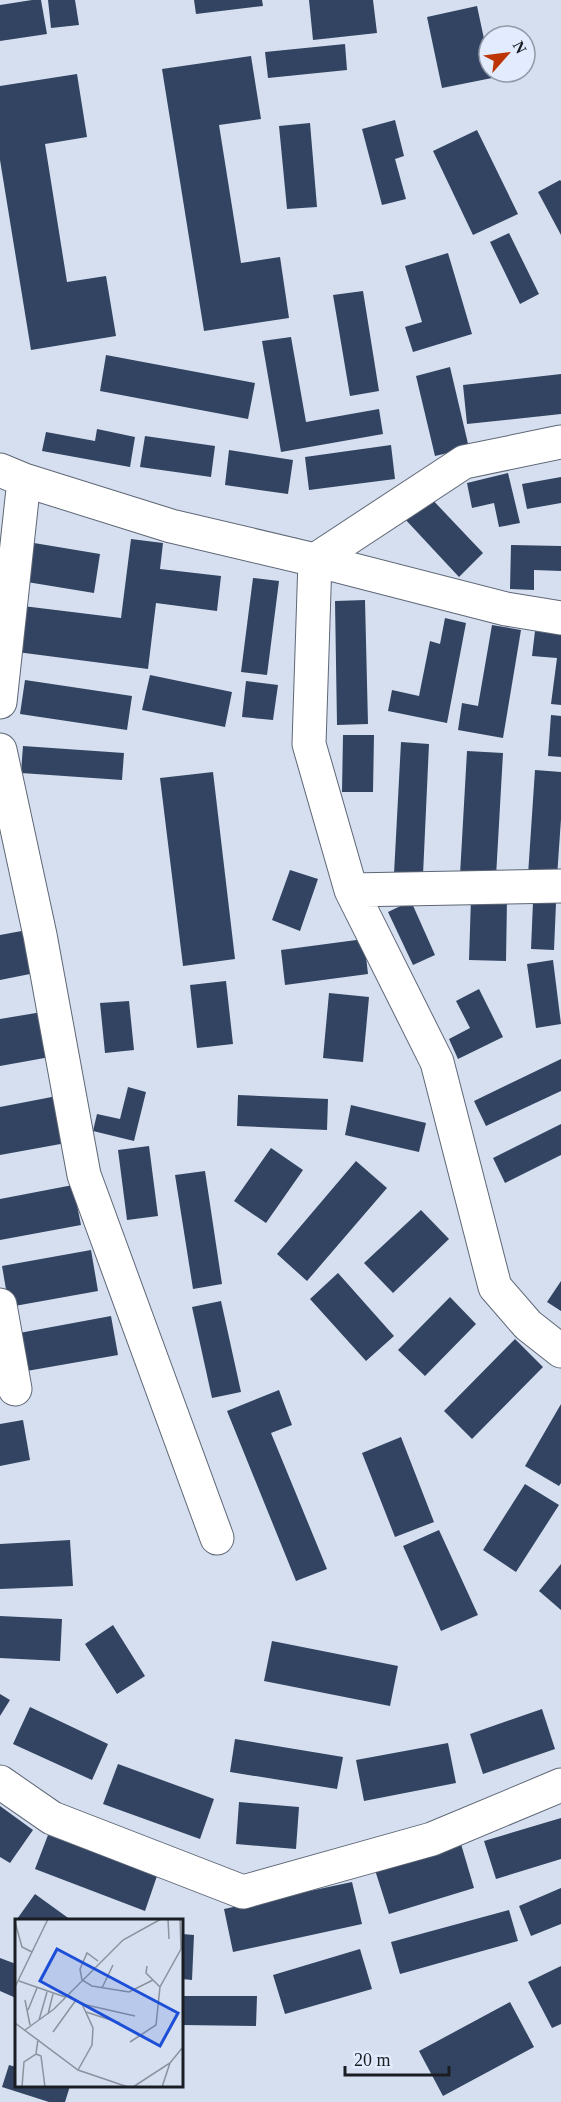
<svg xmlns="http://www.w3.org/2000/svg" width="561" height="2102" font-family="Georgia,serif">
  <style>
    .building { fill: #324461 }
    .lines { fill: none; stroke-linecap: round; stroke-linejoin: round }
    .street-casing { stroke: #5e6776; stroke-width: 35 }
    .street { stroke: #fff; stroke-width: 33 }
    .inset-road { fill: none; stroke: #8a929e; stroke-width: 1.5 }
    .view { fill: #1d4ed8; fill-opacity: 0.15; stroke: #1d4ed8; stroke-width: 3 }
    .inset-edge { fill: none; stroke: #1a1e24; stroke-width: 3 }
  </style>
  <rect width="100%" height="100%" fill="#d5dff0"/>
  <path class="building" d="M32 0H41L47 34 0 41V5Z
    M48 0H75L79 25 51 28Z
    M194 0H262L263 6 196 14Z
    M309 0H373L377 33 313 40Z
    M477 6 489 62V72H491L492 78 442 88 427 17Z
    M345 44 347 70 268 78 265 52Z
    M251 56 261 119 219 125 241 263 280 257 289 318 204 331 162 69Z
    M77 74 87 137 45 144 67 282 106 276 116 336 31 350 0 160V86Z
    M395 120 404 156 395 159 406 199 382 205 362 129Z
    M310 123 317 207 287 209 279 126Z
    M477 130 518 214 473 235 433 151Z
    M560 180 561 181V235L538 192Z
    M509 233 539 294 520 304 490 242Z
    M448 253 472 334 413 352 405 327 422 322 405 266Z
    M363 291 379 391 350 396 333 295Z
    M291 337 306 422 379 409 383 434 281 452 262 341Z
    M106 355 255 383 248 419 100 391Z
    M450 367 469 448 435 456 416 376Z
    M561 374V414L467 424 463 385Z
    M97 429 135 437 130 467 42 451 46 432 95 441Z
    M145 436 215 446 211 477 140 467Z
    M391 445 395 479 309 490 305 457Z
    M229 450 293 460 288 494 225 485Z
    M508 473 520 523 499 527 494 503 472 508 467 483Z
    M561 477V503L527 509 522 484Z
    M428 495 483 553 459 577 404 518Z
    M131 539 163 543 160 569 221 576 217 611 156 603 148 669 17 652 23 606 121 618Z
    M34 543 100 554 94 593 27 582Z
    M511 545 561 546V571L534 570V590L510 589Z
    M253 578 279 581 267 675 241 672Z
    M365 600 368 724 337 725 335 601Z
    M445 618 466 623 447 723 388 711 392 690 419 696 430 641 440 644Z
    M492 625 521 630 503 738 458 730 462 703 478 706Z
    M535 631 561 635V705L551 704 557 658 532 656Z
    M150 675 232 692 225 727 142 710Z
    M25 680 132 696 127 730 20 714Z
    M246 681 278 685 273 720 242 717Z
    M551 715 561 716V757L548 756Z
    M343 735H374L373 792H342Z
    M401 742 429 744 423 875 394 874Z
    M23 746 124 753 122 780 21 773Z
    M467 751 503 753 496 877 460 875Z
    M535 770 561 772V819L557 877 528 875Z
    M213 772 235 959 183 966 160 778Z
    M290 870 318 879 300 931 272 920Z
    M471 898 507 899 506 961 469 960Z
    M411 901 435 955 413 965 388 912Z
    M533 902 556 903 554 950 531 949Z
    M27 930 35 973 0 980V935Z
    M364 939 368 974 285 985 281 950Z
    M553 960 561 1024 536 1028 527 964Z
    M226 981 233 1044 197 1048 190 985Z
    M479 989 503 1037 458 1059 449 1039 470 1028 456 1001Z
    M329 993 369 997 363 1062 323 1058Z
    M129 1001 134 1050 105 1053 100 1003Z
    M42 1012 50 1057 0 1066V1019Z
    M561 1059V1091L486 1126 474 1101Z
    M128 1087 146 1092 134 1141 93 1131 97 1114 120 1119Z
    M238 1095 328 1099 327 1130 237 1126Z
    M57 1096 66 1143 0 1155V1107Z
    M351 1105 426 1123 419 1152 345 1135Z
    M561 1124V1155L505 1183 493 1158Z
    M149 1146 158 1216 127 1220 118 1150Z
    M271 1148 303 1170 266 1223 234 1201Z
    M356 1161 387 1188 307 1281 277 1254Z
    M205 1171 222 1284 193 1289 175 1175Z
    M73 1185 81 1225 0 1240V1199Z
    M421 1210 449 1239 393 1293 364 1263Z
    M91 1250 98 1291 9 1307 2 1266Z
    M338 1273 394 1336 366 1361 310 1299Z
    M561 1281V1311L547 1302Z
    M450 1297 476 1324 425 1376 398 1350Z
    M221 1301 241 1392 212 1398 192 1307Z
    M111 1316 118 1355 21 1372 14 1334Z
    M515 1339 543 1367 472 1439 444 1411Z
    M279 1390 292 1425 271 1433 327 1569 296 1581 227 1411Z
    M561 1404V1483L559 1486 525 1466Z
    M23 1420 30 1460 0 1466V1424Z
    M401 1437 434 1522 395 1537 362 1453Z
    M525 1484 559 1505 516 1572 483 1550Z
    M439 1530 478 1615 441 1631 403 1546Z
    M70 1540 73 1586 0 1589V1544Z
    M561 1564V1610L539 1591Z
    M0 1616 62 1619 60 1661 0 1658Z
    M113 1625 145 1676 117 1694 85 1644Z
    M272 1641 398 1666 390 1706 264 1681Z
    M0 1694 10 1700 0 1716Z
    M30 1707 108 1744 92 1780 13 1744Z
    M542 1709 555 1749 483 1774 470 1734Z
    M235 1739 343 1757 337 1789 230 1772Z
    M448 1743 456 1783 364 1801 356 1760Z
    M118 1764 214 1799 200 1839 103 1804Z
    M239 1802 299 1807 296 1849 236 1844Z
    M0 1806 33 1830 10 1863 0 1857Z
    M561 1818V1859L496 1879 484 1841Z
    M48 1835 157 1876 145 1911 35 1869Z
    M461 1844 474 1888 389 1914 375 1870Z
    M352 1882 362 1924 233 1952 224 1909Z
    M561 1888V1924L531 1936 519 1906Z
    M35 1894 71 1920 17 1919Z
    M509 1910 518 1941 400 1974 391 1942Z
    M182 1934 194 1935 192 1980 182 1979Z
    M360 1949 372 1989 285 2014 273 1975Z
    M0 1958 16 1964V1998L0 1991Z
    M561 1966V2024L552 2028 528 1982Z
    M182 1996H257L256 2026 182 2025Z
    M510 2002 534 2047 443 2096 419 2051Z
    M9 2065 16 2067V2086H70L65 2102H49L2 2087Z"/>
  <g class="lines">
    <g class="street-casing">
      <path id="street" d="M561 442 464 462 315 560 309 744 351 890 437 1062 495 1287 528 1325 561 1351
        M0 470 24 480 171 526 315 560 506 609 561 618
        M0 702 24 480
        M0 750 40 935 84 1175 217 1538
        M351 890 561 886
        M0 1305 15 1389
        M0 1782 52 1818 243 1892 432 1839 561 1785"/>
    </g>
    <use href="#street" class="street"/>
  </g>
  <g transform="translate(15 1919)">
    <rect width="168" height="168" fill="#d5dff0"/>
    <path class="inset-road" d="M153 0 154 20M0 3 7 28 17 33M83 42 72 34 65 50 67 61 77 67 114 73 138 61M132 47 131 54 145 68M4 62 50 78M0 68 33 0M87 69 98 46M53 76 67 85 78 109 77 126 63 151M10 81 15 106M67 85 120 97M13 91 22 69M71 93 105 104M33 95 38 75M24 101 32 73M0 104 63 151 113 168M10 111 39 90 108 21 146 0M38 113 61 81M115 123 141 106 145 68 166 30 165 0M21 135 26 137 30 168M7 168 9 143 21 135 23 120M118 168 155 144 168 128M147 168 155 144"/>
    <path class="view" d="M42 30 163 94 145 127 25 62Z"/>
    <rect width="168" height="168" class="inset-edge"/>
  </g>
  <g transform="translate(507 54) rotate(62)"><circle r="28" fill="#e2ecfe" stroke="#929aa7" stroke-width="1.5"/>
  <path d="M0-4.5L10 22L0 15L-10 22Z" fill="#bd3406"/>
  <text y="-9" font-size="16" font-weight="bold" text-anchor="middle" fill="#1a1e24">N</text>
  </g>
  <path d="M345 2066v9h104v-9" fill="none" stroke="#1a1e24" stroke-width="3"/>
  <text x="354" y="2066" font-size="18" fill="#1a1e24" stroke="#e2ecfe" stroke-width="4.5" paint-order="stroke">20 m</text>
</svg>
